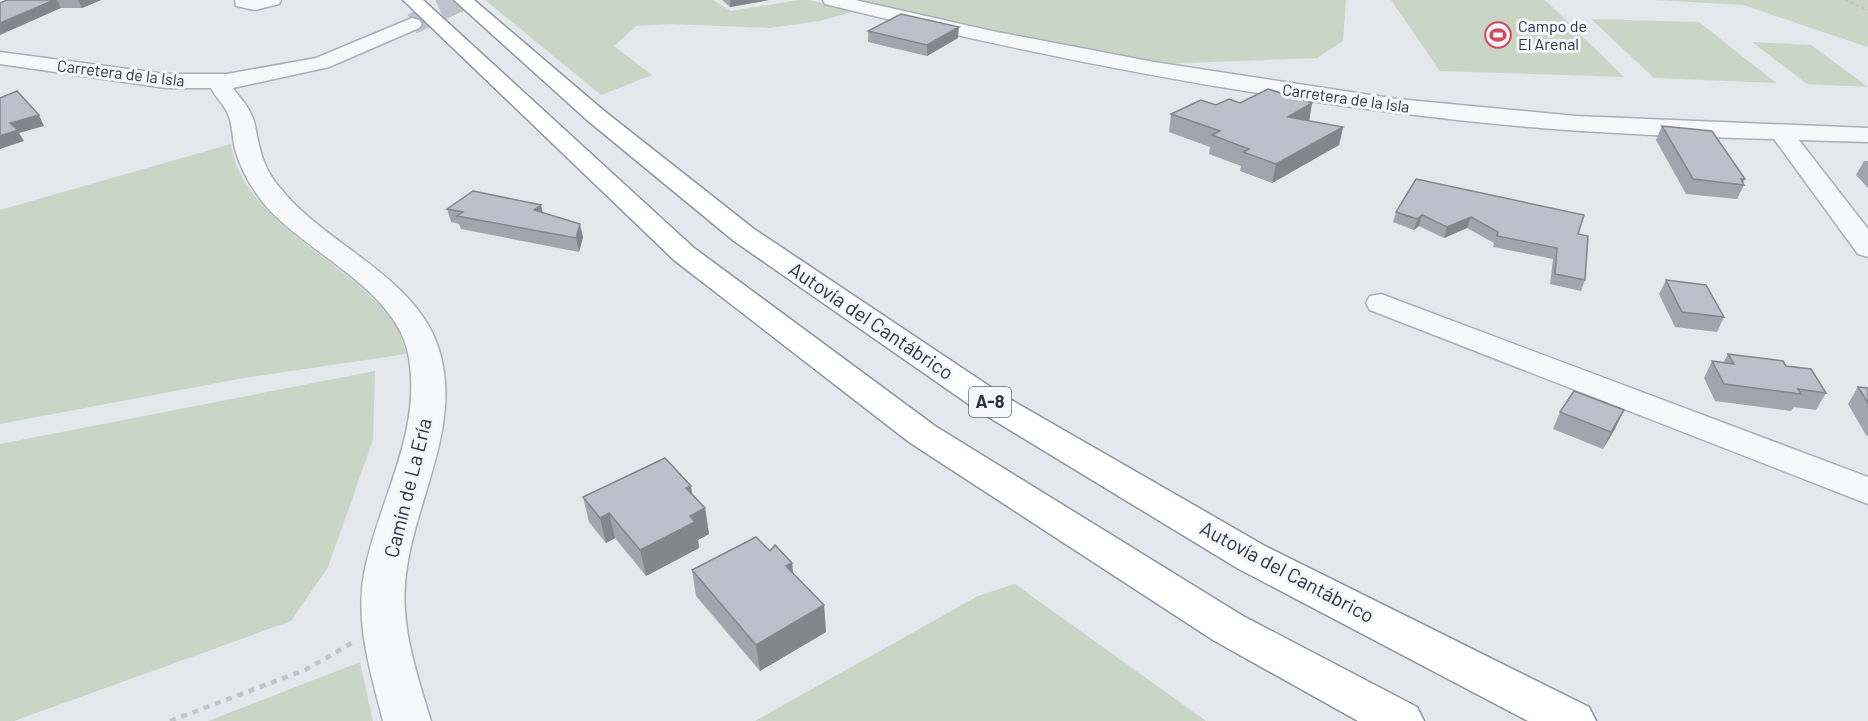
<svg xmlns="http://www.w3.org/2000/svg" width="1868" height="721" font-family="Barlow,sans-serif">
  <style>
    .green { fill: #c9d6c5 }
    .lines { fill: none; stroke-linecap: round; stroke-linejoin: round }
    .minor-tunnel { stroke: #bfc3cb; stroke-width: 21; stroke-dasharray: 21 10; stroke-linecap: butt }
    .minor-casing { stroke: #a9aeb7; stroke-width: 3 }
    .highway-casing { stroke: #8b94a3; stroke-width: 3 }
    .path-far1 { stroke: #c2c5cb; stroke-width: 2; stroke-dasharray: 3 3; stroke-linecap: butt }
    .path { stroke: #c2c5cb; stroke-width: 4.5; stroke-dasharray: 6 6; stroke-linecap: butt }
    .minor { fill: #f7f8fa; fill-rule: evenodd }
    .highway { fill: #fff; fill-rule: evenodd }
    .wall { fill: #a1a5ae }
    .shaded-wall { fill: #83868d }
    .building { fill: #bbc0ca; stroke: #83868d; stroke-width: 1.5 }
    .labels { text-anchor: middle; stroke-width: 6; stroke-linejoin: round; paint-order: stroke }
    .far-poi-label { font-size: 16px; fill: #2b3445; stroke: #f4f6f9; text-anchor: start }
    .far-street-label { font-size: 16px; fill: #2b3445; stroke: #f4f6f9 }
    .shield { fill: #f4f6f9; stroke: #676e7b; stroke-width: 1.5 }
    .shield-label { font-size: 18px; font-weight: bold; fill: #2b3445 }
    .street-label { font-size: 20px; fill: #2b3445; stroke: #f4f6f9 }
  </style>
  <rect width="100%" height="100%" fill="#e4e7ec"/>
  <path class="green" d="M485 0H713L731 11 798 0H809L855 11 820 21 769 28 670 24 636 26 614 46 652 75 601 95Z
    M850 0H1346L1343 41 1317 58 1158 64 1088 51Z
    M1391 0H1545L1624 77 1440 71Z
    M1654 0H1868V47L1743 5Z
    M1591 19 1699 22 1776 83 1654 78Z
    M1752 42 1811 45 1868 87 1807 84Z
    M231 144C240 213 329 254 374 300 381 307 392 315 396 323 401 332 403 344 406 354L244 378 0 424V210Z
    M375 371 373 440 328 567 291 621 14 721H0V444Z
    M1015 584 1206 721H755L978 596Z
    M360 662 373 721H208Z"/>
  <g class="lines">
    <path class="minor-tunnel" d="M412 24 462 0"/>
    <g class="minor-casing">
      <path id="minor" d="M235 0H281L279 4 255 10 236 6Z
        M823 0H855L992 31 1154 62 1397 99 1576 116 1868 128V142L1799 140 1868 229V257L1858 254 1774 139C1692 137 1610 134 1529 127 1291 106 1056 61 825 4Z
        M412 18 419 20 422 24 419 28 329 67 233 88C239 97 247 104 251 114 256 123 256 135 259 145 262 160 270 177 281 189 325 245 420 278 440 353 461 429 415 500 406 574 399 624 417 674 431 721H383C371 674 355 623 364 574 378 500 424 431 408 353 394 288 306 253 265 205 252 189 241 170 235 149 232 138 233 125 228 114 224 104 215 97 211 88H166L0 64V52L166 74H227L316 58Z
        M1381 294 1868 477V504L1370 310 1366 303 1370 296Z"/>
    </g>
    <g class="highway-casing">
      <path id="highway" d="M403 0H423L694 248 935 426 1243 616 1417 707 1424 721H1358L1213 640 909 442 674 260Z
        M454 0H474L603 110 754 229 1001 394 1265 546 1589 707 1596 721H1528L1237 568 977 410 734 241 587 120Z"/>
    </g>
    <path class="path-far1" d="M1845 0 1868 10"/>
    <path class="path" d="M170 721 305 670 352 643"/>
    <use href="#minor" class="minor"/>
    <use href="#highway" class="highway"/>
  </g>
  <path class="wall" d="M7 0H101L82 8H61Z
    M722 0H769L730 7Z
    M868 31 958 38 927 56 868 42Z
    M1312 103 1309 121 1343 127 1339 145 1272 183 1240 171 1241 166 1209 154 1210 147 1169 132 1171 114 1216 105Z
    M1662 126 1745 179 1743 183 1744 185 1737 199 1686 194 1656 140Z
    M1864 161H1868V188L1856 175Z
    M1416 179 1578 234 1585 280 1581 291 1550 284 1553 259 1493 247 1494 243 1467 228 1444 238 1419 226 1414 230 1393 222 1396 212Z
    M447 209 543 212 583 237 579 252 461 229 459 224 451 222Z
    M1666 280 1724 317 1717 332 1675 327 1659 294Z
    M1728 354 1786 366 1826 393 1816 410 1794 407 1791 411 1715 401 1704 378 1712 361 1723 363Z
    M1858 387 1868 388V436L1866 435 1848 404Z
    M1560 412 1616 427 1603 449 1553 429Z
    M693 495 705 508 709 534 698 540 699 548 646 576 615 538 606 543 589 522 583 497Z
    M770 551 792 563 793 574 824 605 826 632 760 671 696 596 692 570Z"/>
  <path class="shaded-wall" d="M54 0H57L61 8 0 35V23Z
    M78 0H101L82 8Z
    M730 0H769L730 7Z
    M959 27 958 38 927 56V45Z
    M1312 103 1309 121 1288 117Z
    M39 115 44 126 19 133 24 141 0 149V136L10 123Z
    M1343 127 1339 145 1272 183 1276 164Z
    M541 205 544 218 534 210Z
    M1422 215 1419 226 1414 230 1417 219Z
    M1471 217 1467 228 1444 238 1447 227Z
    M580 224 583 237 579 252 576 238Z
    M1624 410 1616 427 1603 449 1611 432Z
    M691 486 695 511 686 488Z
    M705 508 709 534 698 540 699 548 646 576 640 550 690 516Z
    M609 513 615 538 606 543 600 518Z
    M792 563 795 589 786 566Z
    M824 605 826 632 760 671 756 645Z"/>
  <path class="building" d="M7 0H54L0 23V3Z
    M901 14 959 27 927 45 868 31Z
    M1268 89 1312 103 1288 117 1343 127 1276 164 1243 152 1249 149 1212 135 1220 131 1171 114 1201 100 1216 105 1229 99 1240 103Z
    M17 91 39 115 10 123 18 130 0 136V98Z
    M1662 126 1712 131 1745 179H1741L1744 185 1693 179Z
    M1416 179 1584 215 1578 234 1588 236 1585 280 1555 274 1557 248 1497 236 1498 232 1471 217 1447 227 1422 215 1417 219 1396 212Z
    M473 191 541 205 534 210 580 224 576 238 457 216 463 212 447 209Z
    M1666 280 1706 285 1724 317 1682 312Z
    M1728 354 1783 361 1786 366 1811 369 1826 393 1798 389 1801 394 1724 384 1712 361 1734 364Z
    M1858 387 1868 388V403Z
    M1574 391 1624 410 1611 432 1560 412Z
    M665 458 691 486 686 488 705 508 690 516 695 522 640 550 609 513 600 518 583 497Z
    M756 537 770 551 775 545 792 563 786 566 824 605 756 645 692 570Z"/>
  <defs>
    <g id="stadium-ring" transform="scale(1.35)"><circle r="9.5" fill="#f4f6f9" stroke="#d1495b" stroke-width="1.5"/><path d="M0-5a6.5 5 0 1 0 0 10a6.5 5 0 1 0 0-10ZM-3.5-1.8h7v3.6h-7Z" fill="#d1495b"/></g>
  </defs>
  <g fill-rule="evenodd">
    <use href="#stadium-ring" x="1498" y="35"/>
  </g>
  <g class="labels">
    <g class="far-poi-label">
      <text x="1518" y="32">Campo de<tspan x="1518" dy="18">El Arenal</tspan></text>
    </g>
    <g class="far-street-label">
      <text transform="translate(121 73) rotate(7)" y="6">Carretera de la Isla</text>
      <text transform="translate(1346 98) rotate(8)" y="6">Carretera de la Isla</text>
    </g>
    <rect class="shield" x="969" y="387" width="42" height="30" rx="4.5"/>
    <g class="shield-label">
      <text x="990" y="408">A-8</text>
    </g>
    <g class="street-label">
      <text transform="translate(871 321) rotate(34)" y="7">Autovía del Cantábrico</text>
      <text transform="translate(408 488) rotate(-76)" y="7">Camín de La Ería</text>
      <text transform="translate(1287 572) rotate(28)" y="7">Autovía del Cantábrico</text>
    </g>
  </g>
</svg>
